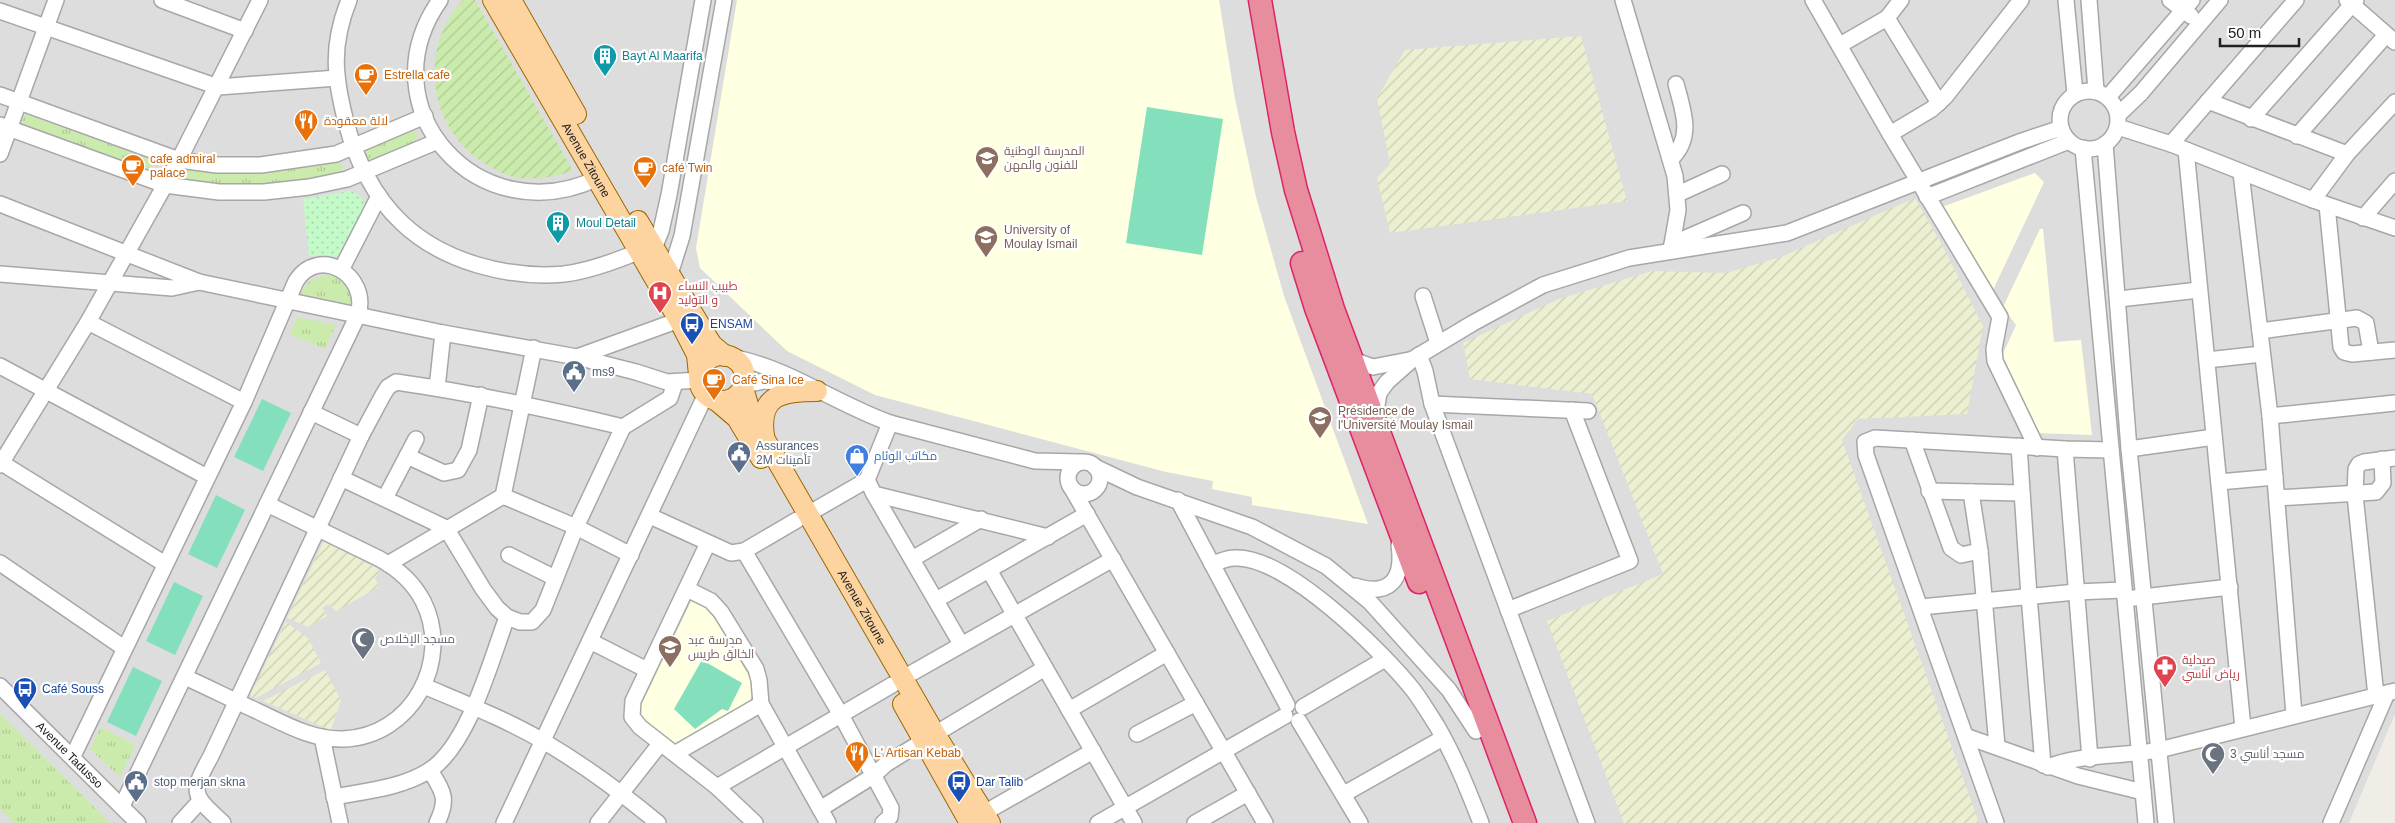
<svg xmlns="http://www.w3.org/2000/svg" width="2395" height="823" font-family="Arial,Cairo,sans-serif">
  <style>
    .residential { fill: #dedddd }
    .education { fill: #ffffe1 }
    .farmland { fill: url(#farmland-furrows) }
    .grass { fill: url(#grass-tufts) }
    .park { fill: url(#park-dots) }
    .garden { fill: url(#garden-furrows) }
    .pitch { fill: #84e0bc }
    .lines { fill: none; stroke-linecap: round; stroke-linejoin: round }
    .minor-casing { stroke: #a7a7a7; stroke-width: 18 }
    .major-casing { stroke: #9c6800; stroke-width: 22 }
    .highway-casing { stroke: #dd2464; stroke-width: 25 }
    .minor { stroke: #fff; stroke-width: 15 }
    .major { stroke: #fdd49f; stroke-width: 20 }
    .highway { stroke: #e88d9e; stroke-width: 22 }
    .labels { text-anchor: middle; stroke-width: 4.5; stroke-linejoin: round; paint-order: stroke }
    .culture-label { font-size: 12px; fill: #0d838f; stroke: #fff; text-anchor: start }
    .food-label { font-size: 12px; fill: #c56008; stroke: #fff; text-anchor: start }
    .education-label { font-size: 12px; fill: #785e54; stroke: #fff; text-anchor: start }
    .street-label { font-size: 12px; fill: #202020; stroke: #fff }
    .health-label { font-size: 12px; fill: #be3a42; stroke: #fff; text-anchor: start }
    .transit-label { font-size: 12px; fill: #164399; stroke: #fff; text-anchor: start }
    .service-label { font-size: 12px; fill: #4e5e75; stroke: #fff; text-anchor: start }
    .shop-label { font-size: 12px; fill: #366cbe; stroke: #fff; text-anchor: start }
    .worship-label { font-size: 12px; fill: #5b616d; stroke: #fff; text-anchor: start }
  </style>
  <defs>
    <pattern id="farmland-furrows" width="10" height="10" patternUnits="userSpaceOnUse" patternTransform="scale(1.25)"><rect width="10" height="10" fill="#edefd1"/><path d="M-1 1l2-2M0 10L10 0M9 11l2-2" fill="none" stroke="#cbcdb3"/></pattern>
    <pattern id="grass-tufts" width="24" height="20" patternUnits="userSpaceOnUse" patternTransform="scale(1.25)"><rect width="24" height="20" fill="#cbebac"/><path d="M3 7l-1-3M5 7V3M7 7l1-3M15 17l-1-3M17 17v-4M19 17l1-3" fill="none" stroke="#aec994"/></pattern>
    <pattern id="park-dots" width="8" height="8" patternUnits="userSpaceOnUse" patternTransform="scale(1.25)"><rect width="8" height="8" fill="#c3fac8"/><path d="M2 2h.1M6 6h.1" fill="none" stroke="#a7d6ac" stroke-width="1.8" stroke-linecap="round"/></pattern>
    <pattern id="garden-furrows" width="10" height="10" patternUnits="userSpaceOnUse" patternTransform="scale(1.25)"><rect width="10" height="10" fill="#cbebac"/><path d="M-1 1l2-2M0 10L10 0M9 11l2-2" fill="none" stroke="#aec994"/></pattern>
  </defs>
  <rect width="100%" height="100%" fill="#f0ede6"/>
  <path class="residential" d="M0 0H2395V714L2349 823H0Z"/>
  <path class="education" d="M737 0H1219L1235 99 1256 197 1284 296 1368 524 1252 505V497L1212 489 1213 481 1166 472 875 395 787 351 700 268 696 248Z
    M2035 173 2044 182 1993 290 1942 207Z
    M2040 229H2043L2054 342 2081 340 2092 435 2036 433 2002 356 2016 325 2003 307Z
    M692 599 709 608 756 688 747 706 676 747 636 716Z"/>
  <path class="farmland" d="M1581 36 1627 201 1390 233 1377 178 1390 164 1377 98 1405 50Z
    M1915 198 1942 245 1983 326 1967 414 1858 419 1842 440 1979 823H1624L1547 621 1663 574 1592 394 1470 379 1463 343 1559 299 1652 271 1726 273 1781 257Z
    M324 541 380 570 375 578 379 587 336 611 328 604 322 608 327 616 308 627 287 618Z
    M286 622 308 638 321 663 256 698 250 695Z
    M325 670 341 700 331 730 263 701Z"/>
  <path class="grass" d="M26 114 147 158 151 160V167L147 171 25 126 21 120Z
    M411 130 418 134 416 142 372 160 367 158 365 154 368 148Z
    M335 161 342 164 343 168 340 173C289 185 239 188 187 181L185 177 186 171 191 169 261 172Z
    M331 275 347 285 353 306 300 295C306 281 316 276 331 275Z
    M297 317 336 325 325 349 290 334Z
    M0 714 110 823H14L0 809Z
    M101 727 135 745 120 777 90 749Z"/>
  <path class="park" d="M350 191 358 194 366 204 339 257 309 256 303 199Z"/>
  <path class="garden" d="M463 0H475L573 171C556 176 539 180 521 178 508 177 496 170 486 164 428 130 417 49 463 0Z"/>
  <path class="pitch" d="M1147 107 1223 119 1202 255 1126 243Z
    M262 399 291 413 263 471 234 457Z
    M216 495 245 510 217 568 188 554Z
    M174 582 203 596 175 655 146 641Z
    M702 660 742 683 728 711 722 709 695 729 674 709Z
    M133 667 162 681 136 736 107 722Z"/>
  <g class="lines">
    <g class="minor-casing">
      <g id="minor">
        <path d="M162 0 245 31"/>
        <path d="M349 0C331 45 334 76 346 122 355 158 374 197 402 223 443 262 509 279 564 274 590 271 616 261 640 251"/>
        <path d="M440 0C364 108 479 235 598 178"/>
        <path d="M1623 0 1675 176 1678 210 1671 250"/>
        <path d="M1813 0 1890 134 2000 317 1994 349 1995 361 2037 448"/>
        <path d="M2066 0 2075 94"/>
        <path d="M2089 0 2096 91"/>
        <path d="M2170 0 2191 16"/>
        <path d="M2347 0 2395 42"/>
        <path d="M0 11 218 87 337 78"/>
        <path d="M1887 18 1939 103"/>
        <path d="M1840 45 1887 18 1901 0"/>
        <circle cx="2089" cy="120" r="29"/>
        <path d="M0 95 179 160 217 165H261L336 154 425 116"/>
        <path d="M2108 97 2192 0"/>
        <path d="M2208 101 2347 154"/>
        <path d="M2118 115 2141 93 2220 0"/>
        <path d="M2251 119 2356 0"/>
        <path d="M0 125 165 185 219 192H264L309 187 347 179 438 141"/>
        <path d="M2118 127 2171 144 2313 200 2395 228"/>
        <path d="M1890 134 1932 109 1945 97 2021 0"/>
        <path d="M2297 136 2386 35"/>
        <path d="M2105 144 2129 449 2166 823"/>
        <path d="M2171 144 2296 0"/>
        <path d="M2083 148 2146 823"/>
        <path d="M2186 150 2243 728"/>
        <path d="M0 154 56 0"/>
        <path d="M1671 159C1694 137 1683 111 1676 84"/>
        <path d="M2241 173 2270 416 2294 715"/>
        <path d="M1678 194 1722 174"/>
        <path d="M1927 197 2069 141"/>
        <path d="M2313 200 2347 154 2395 102"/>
        <path d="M0 204 199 282 443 333 577 357 636 372 667 382 699 380"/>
        <path d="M2327 205 2341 347 2344 352 2352 354 2395 350"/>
        <path d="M2363 218 2395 181"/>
        <path d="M1672 244 1743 213"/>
        <path d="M654 248 661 231 669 195 703 0"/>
        <path d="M341 270 379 196"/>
        <path d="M0 274 172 288 199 282"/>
        <path d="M670 274 682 236 724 0"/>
        <path d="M1423 296 1438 343"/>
        <path d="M2119 299 2199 290"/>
        <path d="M88 322 244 402"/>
        <path d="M2260 331 2357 318 2366 323 2371 352"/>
        <path d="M1419 355 1425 371 1432 404 1587 823"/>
        <path d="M577 357 679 320"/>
        <path d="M731 357C787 367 836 404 890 423L1035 461 1080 462"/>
        <path d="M1353 360 1373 367 1409 360"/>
        <path d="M2207 360 2262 354"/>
        <path d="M0 366 207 477"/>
        <path d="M744 385 764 381 796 384"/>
        <path d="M437 388 443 333"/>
        <path d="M1432 404 1588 411"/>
        <path d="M311 412 361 436"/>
        <path d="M2270 416 2395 403"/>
        <path d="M1375 417 1379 393 1387 382 1413 359 1473 323 1543 285 1629 258 1787 233 2022 141 2061 128"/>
        <path d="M1912 440 1951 548 1961 555 1980 551"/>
        <path d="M2019 446 2029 596 2043 765"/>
        <path d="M2065 449 2090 759"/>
        <path d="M2129 449 2214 437"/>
        <path d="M407 456 444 473 458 470 469 450 481 395"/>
        <path d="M0 462 165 564"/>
        <circle cx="1084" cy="478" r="16"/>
        <path d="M0 465 88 322 179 160 260 0"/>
        <path d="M1095 467 1137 487 1252 527 1326 566 1370 602 1449 690 1476 731"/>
        <path d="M341 478 446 528 483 589 497 608 507 617 520 622H532L543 610 576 527 623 427 670 398 675 383"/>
        <path d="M867 480 874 494 1048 537"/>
        <path d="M2219 482 2275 477"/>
        <path d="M1071 487 1265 823"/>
        <path d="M1929 491 2022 493"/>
        <path d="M1971 492 1980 551 1997 746"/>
        <path d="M874 494 961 644"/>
        <path d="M503 496 576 527 631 555"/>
        <path d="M385 498 416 439"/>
        <path d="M2277 498 2376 492 2383 483 2382 459"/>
        <path d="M1178 500 1287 705"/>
        <path d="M808 514 867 480 890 423"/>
        <path d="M650 516 731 553 744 551 841 715 891 808 890 817 883 823"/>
        <path d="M708 543 633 701 632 717 640 727 717 787 755 823"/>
        <path d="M744 551 797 520"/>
        <path d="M509 555 555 578"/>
        <path d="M912 559 981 519"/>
        <path d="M0 563 124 648"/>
        <path d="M388 564 503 496 534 348"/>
        <path d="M1212 564C1219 562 1227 558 1234 558 1285 554 1384 653 1414 691 1422 702 1430 715 1437 726 1455 757 1468 790 1481 823"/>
        <path d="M989 570 1134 823"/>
        <path d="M1355 586C1390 597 1404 579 1399 545"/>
        <path d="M687 589 711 601 721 612 756 669 759 680 761 704 828 823"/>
        <path d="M2134 598 2230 587"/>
        <path d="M936 600 1087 514"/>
        <path d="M1921 607 2076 592 2123 590"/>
        <path d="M1508 610 1630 561 1572 410"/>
        <path d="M590 641 647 670"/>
        <path d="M185 677C209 688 233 700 257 711 285 724 312 740 343 739 412 737 453 660 423 601 413 582 398 569 380 559L267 504"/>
        <path d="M903 678 1113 559"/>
        <path id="s1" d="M0 686 138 823"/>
        <path d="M424 686C464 703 505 719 543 741 584 765 622 793 658 823"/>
        <path d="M2376 696 2355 495 2356 469 2359 464 2364 462 2395 458"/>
        <path d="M1303 707 1385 659"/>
        <path d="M1069 710 1167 653"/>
        <path d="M1299 721 1360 823"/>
        <path d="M935 734 1045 668"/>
        <path d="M1137 734 1196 703"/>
        <path d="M322 737 340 823"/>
        <path d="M1968 737 2078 776 2143 792"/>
        <path d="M676 753 761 704"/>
        <path d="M73 756 244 402 296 281C319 245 370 275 358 315L122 806"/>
        <path d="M2048 767C2082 753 2123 757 2159 750L2395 691"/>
        <path d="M430 770C443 792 449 798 437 823"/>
        <path d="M717 787 892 685"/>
        <path d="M1344 794 1443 738"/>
        <path d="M334 797C366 791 402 788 430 770 469 744 491 660 507 617"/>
        <path d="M820 809 873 776 886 764 923 741"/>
        <path d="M984 813 1093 751"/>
        <path d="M180 823 200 801"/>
        <path d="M223 823C192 794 190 794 211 756L361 436 383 395 388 387 396 382C473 393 548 409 623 427"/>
        <path d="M504 823 706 394"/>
        <path d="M598 823 660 744"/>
        <path d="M1098 823 1285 716"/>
        <path d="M1195 823 1248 793"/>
        <path d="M1996 823 1866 455 1865 442 1875 438 2065 449 2111 450"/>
        <path d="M2331 823 2387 693"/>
      </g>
    </g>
    <g class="major-casing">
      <g id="major">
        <path id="s2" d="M493 0 679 320 697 355 699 375"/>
        <path d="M511 0 576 114"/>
        <path d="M638 221 705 334 712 345 725 356"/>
        <circle cx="722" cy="378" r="23"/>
        <path id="s3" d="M743 388 749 408 764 438 935 734 990 823"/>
        <path d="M717 401 737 418 761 458"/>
        <path d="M764 436C758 394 783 391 817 391"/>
        <path d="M903 704 970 823"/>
      </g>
    </g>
    <g class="highway-casing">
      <path id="highway" d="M1260 0 1283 132 1296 190 1333 309 1525 823
        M1302 263 1316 308 1419 582"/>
    </g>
    <use href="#minor" class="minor"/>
    <use href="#major" class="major"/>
    <use href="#highway" class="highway"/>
  </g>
  <defs>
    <g id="building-pin" transform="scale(1.25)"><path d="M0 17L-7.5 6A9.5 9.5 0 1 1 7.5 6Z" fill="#0f9aa8" stroke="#fff"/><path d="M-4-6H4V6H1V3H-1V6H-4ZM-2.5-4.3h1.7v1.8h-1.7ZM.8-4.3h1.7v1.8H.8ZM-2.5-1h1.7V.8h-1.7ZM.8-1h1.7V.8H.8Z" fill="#fff"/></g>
    <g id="cafe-pin" transform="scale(1.25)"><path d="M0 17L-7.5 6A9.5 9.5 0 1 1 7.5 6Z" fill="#e8710a" stroke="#fff"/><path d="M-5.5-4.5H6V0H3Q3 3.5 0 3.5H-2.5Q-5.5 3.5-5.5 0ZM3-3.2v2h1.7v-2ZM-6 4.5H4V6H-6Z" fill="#fff"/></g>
    <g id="restaurant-pin" transform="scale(1.25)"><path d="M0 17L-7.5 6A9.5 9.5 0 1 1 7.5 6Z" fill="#e8710a" stroke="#fff"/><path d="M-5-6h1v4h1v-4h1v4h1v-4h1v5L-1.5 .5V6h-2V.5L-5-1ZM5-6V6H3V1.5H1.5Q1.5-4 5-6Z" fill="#fff"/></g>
    <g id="school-pin" transform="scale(1.25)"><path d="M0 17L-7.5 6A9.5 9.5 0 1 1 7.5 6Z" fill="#8d6e63" stroke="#fff"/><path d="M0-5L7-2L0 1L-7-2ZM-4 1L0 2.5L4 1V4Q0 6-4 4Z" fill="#fff"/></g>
    <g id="university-pin" transform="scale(1.25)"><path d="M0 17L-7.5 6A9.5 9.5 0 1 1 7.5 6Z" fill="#8d6e63" stroke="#fff"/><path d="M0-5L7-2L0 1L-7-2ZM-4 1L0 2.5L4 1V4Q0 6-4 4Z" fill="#fff"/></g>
    <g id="hospital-pin" transform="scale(1.25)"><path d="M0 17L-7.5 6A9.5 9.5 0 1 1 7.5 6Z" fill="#e0444e" stroke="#fff"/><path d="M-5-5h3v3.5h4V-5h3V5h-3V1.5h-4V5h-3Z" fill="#fff"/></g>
    <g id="bus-pin" transform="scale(1.25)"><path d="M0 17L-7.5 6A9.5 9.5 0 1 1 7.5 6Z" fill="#1a4fb4" stroke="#fff"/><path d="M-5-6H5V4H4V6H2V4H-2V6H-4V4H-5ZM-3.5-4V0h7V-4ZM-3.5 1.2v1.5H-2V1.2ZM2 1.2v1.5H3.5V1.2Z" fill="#fff"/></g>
    <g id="civic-pin" transform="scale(1.25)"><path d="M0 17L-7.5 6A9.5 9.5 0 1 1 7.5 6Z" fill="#5c6f8a" stroke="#fff"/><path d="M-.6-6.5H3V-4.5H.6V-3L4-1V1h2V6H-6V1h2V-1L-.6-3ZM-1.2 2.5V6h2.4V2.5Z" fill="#fff"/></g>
    <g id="shop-pin" transform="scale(1.25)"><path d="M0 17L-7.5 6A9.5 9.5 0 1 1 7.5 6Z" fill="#3f7fe0" stroke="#fff"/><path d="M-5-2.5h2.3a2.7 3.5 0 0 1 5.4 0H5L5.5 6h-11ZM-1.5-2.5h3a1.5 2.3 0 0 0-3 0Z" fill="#fff"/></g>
    <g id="mosque-pin" transform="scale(1.25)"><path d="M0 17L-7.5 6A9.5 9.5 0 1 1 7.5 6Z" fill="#6b7280" stroke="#fff"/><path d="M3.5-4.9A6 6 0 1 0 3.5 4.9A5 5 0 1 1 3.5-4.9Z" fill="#fff"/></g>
    <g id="pharmacy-pin" transform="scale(1.25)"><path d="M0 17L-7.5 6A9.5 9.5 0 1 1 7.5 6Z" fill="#e0444e" stroke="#fff"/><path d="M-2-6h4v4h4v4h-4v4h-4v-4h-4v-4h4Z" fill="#fff"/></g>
  </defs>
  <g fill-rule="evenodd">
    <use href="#building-pin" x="605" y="56"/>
    <use href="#cafe-pin" x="366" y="75"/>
    <use href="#restaurant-pin" x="306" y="121"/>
    <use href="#school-pin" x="987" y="158"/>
    <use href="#cafe-pin" x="133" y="166"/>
    <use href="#cafe-pin" x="645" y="168"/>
    <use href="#building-pin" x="558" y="223"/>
    <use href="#university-pin" x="986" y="237"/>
    <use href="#hospital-pin" x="660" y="293"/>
    <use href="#bus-pin" x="692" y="324"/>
    <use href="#civic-pin" x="574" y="372"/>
    <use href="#cafe-pin" x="714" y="380"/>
    <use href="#school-pin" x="1320" y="418"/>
    <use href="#civic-pin" x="739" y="453"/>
    <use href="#shop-pin" x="857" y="456"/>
    <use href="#mosque-pin" x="363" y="639"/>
    <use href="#school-pin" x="670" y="647"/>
    <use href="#pharmacy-pin" x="2165" y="667"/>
    <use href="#bus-pin" x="25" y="689"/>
    <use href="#restaurant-pin" x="857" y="753"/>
    <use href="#mosque-pin" x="2213" y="754"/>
    <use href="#civic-pin" x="136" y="782"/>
    <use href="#bus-pin" x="959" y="782"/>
  </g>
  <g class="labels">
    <g class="culture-label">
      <text x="622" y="60">Bayt Al Maarifa</text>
      <text x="576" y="227">Moul Detail</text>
    </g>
    <g class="food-label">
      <text x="384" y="79">Estrella cafe</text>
      <text x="324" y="125">لالة معقودة</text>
      <text x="150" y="163">cafe admiral<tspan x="150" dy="14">palace</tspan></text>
      <text x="662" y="172">café Twin</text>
      <text x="732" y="384">Café Sina Ice</text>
      <text x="874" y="757">L' Artisan Kebab</text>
    </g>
    <g class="education-label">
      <text x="1004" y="155">المدرسة الوطنية<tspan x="1004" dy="14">للفنون والمهن</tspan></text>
      <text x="1004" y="234">University of<tspan x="1004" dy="14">Moulay Ismail</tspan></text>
      <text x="1338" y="415">Présidence de<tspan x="1338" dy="14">l'Université Moulay Ismail</tspan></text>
      <text x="688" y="644">مدرسة عبد<tspan x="688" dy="14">الخالق طريس</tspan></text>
    </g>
    <g class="street-label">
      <text dy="4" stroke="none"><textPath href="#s2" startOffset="185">Avenue Zitoune</textPath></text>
      <text dy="4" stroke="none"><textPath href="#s3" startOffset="250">Avenue Zitoune</textPath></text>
      <text dy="4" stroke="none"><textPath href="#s1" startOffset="98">Avenue Tadusso</textPath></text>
    </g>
    <g class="health-label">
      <text x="678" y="290">طبيب النساء<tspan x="678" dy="14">و التوليد</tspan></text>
      <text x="2182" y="664">صيدلية<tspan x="2182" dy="14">رياض أناسي</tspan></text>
    </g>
    <g class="transit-label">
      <text x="710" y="328">ENSAM</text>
      <text x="42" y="693">Café Souss</text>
      <text x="976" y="786">Dar Talib</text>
    </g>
    <g class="service-label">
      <text x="592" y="376">ms9</text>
      <text x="756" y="450">Assurances<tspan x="756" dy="14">2M تأمينات</tspan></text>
      <text x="154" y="786">stop merjan skna</text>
    </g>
    <g class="shop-label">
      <text x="874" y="460">مكاتب الوئام</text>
    </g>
    <g class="worship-label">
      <text x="380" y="643">مسجد الإخلاص</text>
      <text x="2230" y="758">مسجد أناسي 3</text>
    </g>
  </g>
  <path d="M2220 38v8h79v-8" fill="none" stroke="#202020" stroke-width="2.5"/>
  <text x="2228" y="38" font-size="15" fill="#202020" stroke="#ffffff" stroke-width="4" paint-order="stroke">50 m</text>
</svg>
